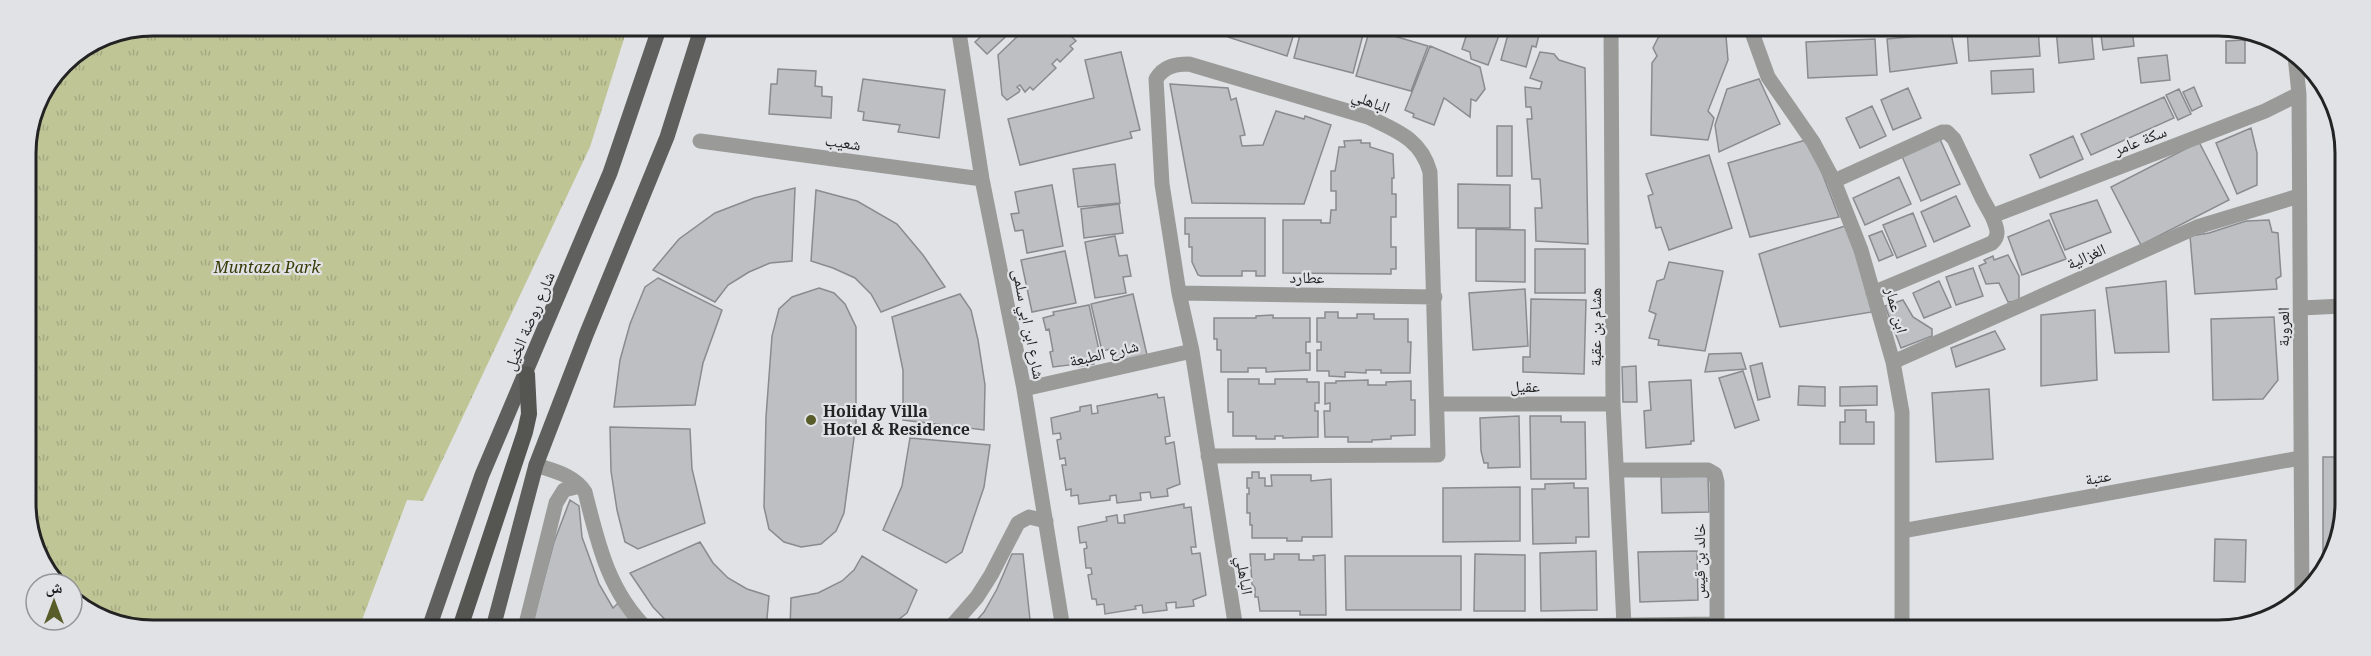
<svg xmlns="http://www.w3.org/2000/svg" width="2371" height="656" font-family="'Noto Serif','Noto Naskh Arabic',serif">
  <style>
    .park { fill: url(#park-tufts) }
    .building { fill: #bebfc3; stroke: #8a8b8f; stroke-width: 1.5 }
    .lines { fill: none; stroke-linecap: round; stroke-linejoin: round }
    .minor { stroke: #9a9b99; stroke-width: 15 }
    .primary { stroke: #5f605d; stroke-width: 15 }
    .trunk { stroke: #555652; stroke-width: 16 }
    .poi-dot { fill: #585c29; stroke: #e1e2e6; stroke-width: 2 }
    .labels { text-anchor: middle; stroke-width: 4.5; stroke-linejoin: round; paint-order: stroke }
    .street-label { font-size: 16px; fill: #232324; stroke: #e1e2e6 }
    .park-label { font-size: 16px; font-style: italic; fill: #3a3c08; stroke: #e1e2e6 }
    .poi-label { font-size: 16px; font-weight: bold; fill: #232324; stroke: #e1e2e6; text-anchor: start }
    .rim { fill: none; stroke: #232324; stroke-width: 3 }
  </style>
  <defs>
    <pattern id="park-tufts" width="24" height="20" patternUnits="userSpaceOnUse" patternTransform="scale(1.5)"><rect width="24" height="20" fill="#c0c596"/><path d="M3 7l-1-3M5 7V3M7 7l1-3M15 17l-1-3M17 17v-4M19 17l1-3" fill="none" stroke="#a5a981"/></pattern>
  </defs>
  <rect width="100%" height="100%" fill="#e1e2e6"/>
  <path class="park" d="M153 26H628L590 147 423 501 407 500 359 628H128L72 598V584H58L28 528 26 145 35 104 63 63 104 35Z"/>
  <path class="building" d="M991 27H1016L987 54 975 42Z
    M1027 27H1072L1077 32 1072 37 1076 41 1070 46 1073 49 1060 62 1057 59 1052 64 1056 68 1033 90 1030 87 1025 92 1020 85 1017 87 1020 90 1019 92 1007 100 1002 95 998 55Z
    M1232 27H1296L1287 56 1228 37Z
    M1302 27H1365L1353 73 1294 58Z
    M1469 27H1502L1488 65 1471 59 1470 52 1462 49Z
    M1510 27H1541L1536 47 1532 46 1526 67 1501 60Z
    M1714 27 1726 36 1728 60 1708 111 1714 118 1708 140 1651 135 1652 63 1657 56 1653 48 1658 38 1667 28Z
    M1984 28H2038L2040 56 1969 61 1967 29Z
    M2056 28H2091L2094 59 2059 63Z
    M2100 28H2132L2134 46 2103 50Z
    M2226 28H2243L2245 35 2226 36Z
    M1370 29 1428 46 1411 91 1356 76Z
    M1951 33 1957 63 1890 72 1887 39Z
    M1875 39 1877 75 1808 78 1806 42Z
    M2245 40V63H2226V41Z
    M1430 46 1480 67 1485 89 1476 101 1471 99 1470 117 1444 98 1434 125 1413 117 1414 114 1405 110Z
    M1121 52 1140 130 1130 132 1132 138 1020 165 1008 119 1094 98 1085 60Z
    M1540 52 1554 54 1559 60 1585 68 1588 244 1536 241 1535 208H1542L1540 179H1532L1527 119H1532L1531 107H1526L1525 87 1540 89 1542 82 1530 78Z
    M2167 55 2170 80 2141 83 2138 58Z
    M778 69 816 71 815 86 822 87V96L832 97 831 118 769 114 771 84H777Z
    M2033 69 2034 92 1992 94 1991 71Z
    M863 79 945 90 939 138 898 132 900 125 863 120 864 112 858 111Z
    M1759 79 1780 124 1719 152 1715 125 1727 89Z
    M1170 84 1228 88 1231 100 1236 98 1245 135 1240 136 1242 146 1263 145 1276 111 1304 119 1305 116 1331 125 1304 204 1192 203Z
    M2194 87 2202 106 2192 111 2183 92Z
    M1908 88 1921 118 1893 130 1881 100Z
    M2179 89 2191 114 2178 120 2166 95Z
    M2164 97 2174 118 2091 155 2081 134Z
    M1872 106 1886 136 1860 148 1846 118Z
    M1497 126H1512V176H1497Z
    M2251 128 2257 153V185L2237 194 2216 143Z
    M2073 136 2083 159 2040 178 2030 155Z
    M1939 137 1960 184 1921 201 1901 154Z
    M1809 139 1839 217 1750 237 1728 163Z
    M1361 140V143H1370V147L1393 154 1394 178H1392V194H1396V217H1391V247H1396V269H1391V274L1283 273V220H1321V223H1330L1331 210H1336V191H1331V171H1335L1336 166 1339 147H1345L1344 141Z
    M2199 142 2229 200 2141 245 2111 187Z
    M1709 155 1732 228 1669 250 1661 227 1656 228 1648 196 1653 194 1646 174Z
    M1115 164 1120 203 1078 207 1073 169Z
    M1899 177 1911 204 1865 225 1853 198Z
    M1458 184 1510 185V228H1458Z
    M1052 185 1063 246 1027 253 1023 230 1015 231 1011 214 1019 213 1015 192Z
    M795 188 792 261 770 263 749 272 728 285 715 302 653 270 679 239 715 213 754 198Z
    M795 188 792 261 770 263 749 272 728 285 715 302 653 270 679 239 715 213 754 198Z
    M816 190 857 201 897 224 923 255 945 287 881 312 871 294 855 278 833 268 811 261Z
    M816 190 857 201 897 224 923 255 945 287 881 312 871 294 855 278 833 268 811 261Z
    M1956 196 1970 226 1934 242 1921 212Z
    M2097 200 2111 232 2065 250 2050 214Z
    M1119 204 1123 233 1084 238 1081 209Z
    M1913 213 1926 246 1897 258 1883 225Z
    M1185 218H1265V276H1256V271H1242V276H1201L1198 275 1192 262V247H1189V234H1185Z
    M2049 220 2066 259 2022 275 2008 237Z
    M2269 220 2272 232 2278 233 2281 276 2276 279 2277 289 2195 294 2190 236 2209 233 2246 221Z
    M1848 225 1872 312 1780 327 1759 254Z
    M1476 229 1525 230V282L1476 281Z
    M1882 231 1893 255 1879 261 1869 236Z
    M1115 236 1119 256 1127 255 1131 276 1123 277 1126 293 1095 298 1085 242Z
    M1535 249H1585V293H1535Z
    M1065 251 1076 303 1032 312 1021 260Z
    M2008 255 2019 276V301L2008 302 1999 283 1986 284 1979 266 1986 263 1984 260 1993 256 1994 260Z
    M1669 262 1723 271 1705 351 1658 345 1659 340 1649 338 1656 314 1649 311 1657 281 1664 279Z
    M1973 268 1983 296 1956 305 1946 277Z
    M658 278 722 310 703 363 695 405 614 407 620 360 630 324 645 287Z
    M658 278 722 310 703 363 695 405 614 407 620 360 630 324 645 287Z
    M1939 281 1951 307 1924 318 1913 293Z
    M2166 281 2169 352 2115 353 2106 288Z
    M819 288 834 293 845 304 856 327V423L844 513 836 531 821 544 801 547 784 542 769 529 764 507 766 417 772 336 779 309 792 297Z
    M819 288 834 293 845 304 856 327V423L844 513 836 531 821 544 801 547 784 542 769 529 764 507 766 417 772 336 779 309 792 297Z
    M1525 289 1528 346 1473 350 1469 293Z
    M960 294 971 310 978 340 985 385 984 430 903 420V370L892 317Z
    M960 294 971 310 978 340 985 385 984 430 903 420V370L892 317Z
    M1133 294 1147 355 1114 363 1111 349 1102 351 1091 304Z
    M1531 299 1586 300 1584 374 1523 372V357H1530Z
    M1903 300 1913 317 1932 329V336L1901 348 1885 306Z
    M1089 305 1101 359 1093 360 1094 364 1078 367 1077 364 1053 367 1050 352 1053 351 1049 329 1046 330 1043 318 1054 315 1053 312Z
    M2095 310 2097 380 2041 386V315Z
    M1325 312H1338V318H1357V314H1374V319H1408V342H1411L1410 373H1381V370H1366V373L1345 372V377L1329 376V371H1317V350H1321V342H1317V318H1325Z
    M1273 315V318H1310V342H1306V353H1310V370L1266 372V368H1248V372H1221V350H1217V339H1214V318H1256V316Z
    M2274 317 2278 380 2263 399 2213 400 2211 319Z
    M1995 331 2005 349 1956 367 1951 348Z
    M1741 353 1746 369 1705 372 1709 354Z
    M1762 363 1770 397 1758 400 1750 366Z
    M1636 366 1637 402H1623L1622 367Z
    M1743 371 1759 420 1735 428 1719 378Z
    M1228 379H1259V384H1275V379H1307V382H1319V403H1315V411H1318V437L1283 438V436H1275V439H1256V436H1233V412H1228Z
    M1368 380V385H1386V382L1411 381V400H1415V435L1391 436V439L1372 440V442H1348V437H1325L1324 411H1330V403L1325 404V383H1336V381Z
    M1691 380 1694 441H1691V444L1646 448 1644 411 1651 410 1649 382Z
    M1799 386 1825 387V406L1798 405Z
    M1877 386V405L1840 406V387Z
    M1989 389 1993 459 1936 462 1932 393Z
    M1157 394 1158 398 1164 397 1170 436 1165 437 1166 444 1174 442 1180 484 1167 489 1168 496 1151 498 1150 492 1140 493 1141 500 1117 503 1116 495 1110 496V500L1079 504 1078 495 1071 496V489L1066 490 1062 465H1066L1065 458 1060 459 1057 440 1061 439 1060 433 1053 434 1051 418 1080 411V407L1091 405 1092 414 1098 413 1097 406Z
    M1845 410H1866V422H1874V444H1840V422H1845Z
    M1519 416 1520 467 1488 468V463H1484L1481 451 1480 418Z
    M1530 416H1561V422H1585L1586 479H1531Z
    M610 427 690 429 692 469 705 523 638 549 625 542 617 510 611 471Z
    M610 427 690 429 692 469 705 523 638 549 625 542 617 510 611 471Z
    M910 438 990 445 984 487 962 552 946 563 883 530 902 486Z
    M910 438 990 445 984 487 962 552 946 563 883 530 902 486Z
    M2323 457H2343V528L2330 551H2323Z
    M1252 472H1259V478H1265V486H1272L1271 475H1311V481L1331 479 1332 537H1302V541H1287V538H1252V525H1250V513H1247V494H1249V488H1247V478H1252Z
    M1708 476 1709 512 1662 513 1661 477Z
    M1574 483V488H1588L1589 537H1576V543L1533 544 1532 489H1545V484Z
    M1520 487V541L1443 542V488Z
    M570 500 579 506 582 537 599 584 613 608 618 603 640 629 531 628 554 542Z
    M1184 504V508L1191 507 1196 547H1191L1192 554 1200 553 1206 595 1193 600 1194 606 1176 608V602L1166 603 1167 610 1143 613 1142 605 1135 606 1136 609 1105 614 1104 604 1097 605 1096 599H1092L1088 575 1092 574 1091 568H1086L1084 549 1087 548 1086 542 1080 543 1078 527 1107 521 1106 517 1117 515 1118 523H1125L1124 515Z
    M2215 539 2246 540 2245 582 2214 581Z
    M700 542 713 563 728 578 747 589 769 596 766 629H674L653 607 630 573Z
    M700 542 713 563 728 578 747 589 769 596 766 629H674L653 607 630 573Z
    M1596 551 1597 610 1541 611 1540 553Z
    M1697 551 1698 600 1640 602 1638 552Z
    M1012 554H1023L1031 629H969L984 612 997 589Z
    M1250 554H1265V560L1274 559V554H1299V560H1314L1313 556 1325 555 1326 615H1300V611H1260L1258 597H1255V588L1252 584Z
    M1475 554 1525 555V611H1474Z
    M862 556 917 590 907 613 886 629H790L791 598 818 593 842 581 854 570Z
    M862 556 917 590 907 613 886 629H790L791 598 818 593 842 581 854 570Z
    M1345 556H1461V610H1346Z
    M2189 624 2222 625V630H2189Z
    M1984 626 2009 627V630H1984Z"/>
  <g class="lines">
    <path class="minor" d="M958 26 982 179 1024 389 1063 629
      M1611 27 1613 404 1624 625
      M1750 27 1768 77 1813 142 1834 181 1861 250 1893 362 1902 412V630
      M2295 56 2299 94 2302 599
      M700 141 982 179
      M1834 181 1942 132H1947L1954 139 1982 198 1992 216 2265 111 2299 94
      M1179 293 1435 297
      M1873 293 1992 243C2001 235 1996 226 1992 216
      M2301 308 2343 306
      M1893 362 2197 227 2299 196
      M1024 389 1192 351
      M1437 404H1613
      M1208 456 1438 455 1430 172C1421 139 1397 131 1368 117L1189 64C1176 64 1164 66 1156 79L1162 184 1179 293 1192 351 1236 629
      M536 465C554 471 574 475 585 492 598 543 608 591 647 629
      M1902 531 2300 458
      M525 628 556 503 564 490 580 486
      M949 629 977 597 991 575 1018 523 1029 517 1046 521
      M1340 629 1714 624 1717 618V482L1715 474 1708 470H1617"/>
    <path class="primary" d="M429 628 482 475 610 173 660 26
      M493 628 536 465 586 335 667 137 702 26"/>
    <path class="trunk" d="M460 628 525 432 529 414 527 374"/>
  </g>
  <circle class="poi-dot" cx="811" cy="420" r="6"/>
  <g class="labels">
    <g class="street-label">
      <text transform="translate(1371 101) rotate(21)" y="6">الباهلي</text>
      <text transform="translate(2140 140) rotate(-21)" y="6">سكة عامر</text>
      <text transform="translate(843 142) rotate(8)" y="6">شعيب</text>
      <text transform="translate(2086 256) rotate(-24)" y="6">الغزالية</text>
      <text transform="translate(1307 277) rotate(1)" y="6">عطارد</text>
      <text transform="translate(1897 310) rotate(75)" y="6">ابن عمار</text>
      <text transform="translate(529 321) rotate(-67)" y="6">شارع روضة الخيل</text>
      <text transform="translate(1029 324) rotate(79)" y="6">شارع ابن ابي سلمى</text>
      <text transform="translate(1595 327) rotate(-90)" y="6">هشام بن عقبة</text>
      <text transform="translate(2283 327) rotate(-90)" y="6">العروبة</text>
      <text transform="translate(1104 353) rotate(-13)" y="6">شارع الطبعة</text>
      <text x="1525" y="392">عقيل</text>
      <text transform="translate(2098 477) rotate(-10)" y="6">عتبة</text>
      <text transform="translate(1699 561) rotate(-90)" y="6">خالد بن قيس</text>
      <text transform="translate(1245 575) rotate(81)" y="6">الباهلي</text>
    </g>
    <g class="park-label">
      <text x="267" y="273">Muntaza Park</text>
    </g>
    <g class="poi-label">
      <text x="823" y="417">Holiday Villa<tspan x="823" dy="18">Hotel &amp; Residence</tspan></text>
    </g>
  </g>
  <path d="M0 0H2371V656H0ZM153 36H2218A117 117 0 0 1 2335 153V503A117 117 0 0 1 2218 620H153A117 117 0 0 1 36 503V153A117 117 0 0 1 153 36Z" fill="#e1e2e6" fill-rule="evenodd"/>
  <path class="rim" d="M153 36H2218A117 117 0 0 1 2335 153V503A117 117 0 0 1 2218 620H153A117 117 0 0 1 36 503V153A117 117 0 0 1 153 36Z"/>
  <g transform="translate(54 602)"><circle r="28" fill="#e1e2e6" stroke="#959698" stroke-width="1.5"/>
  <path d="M0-4.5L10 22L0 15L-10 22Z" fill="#585c29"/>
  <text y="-9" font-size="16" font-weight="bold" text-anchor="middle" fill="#232324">ش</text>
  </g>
</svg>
